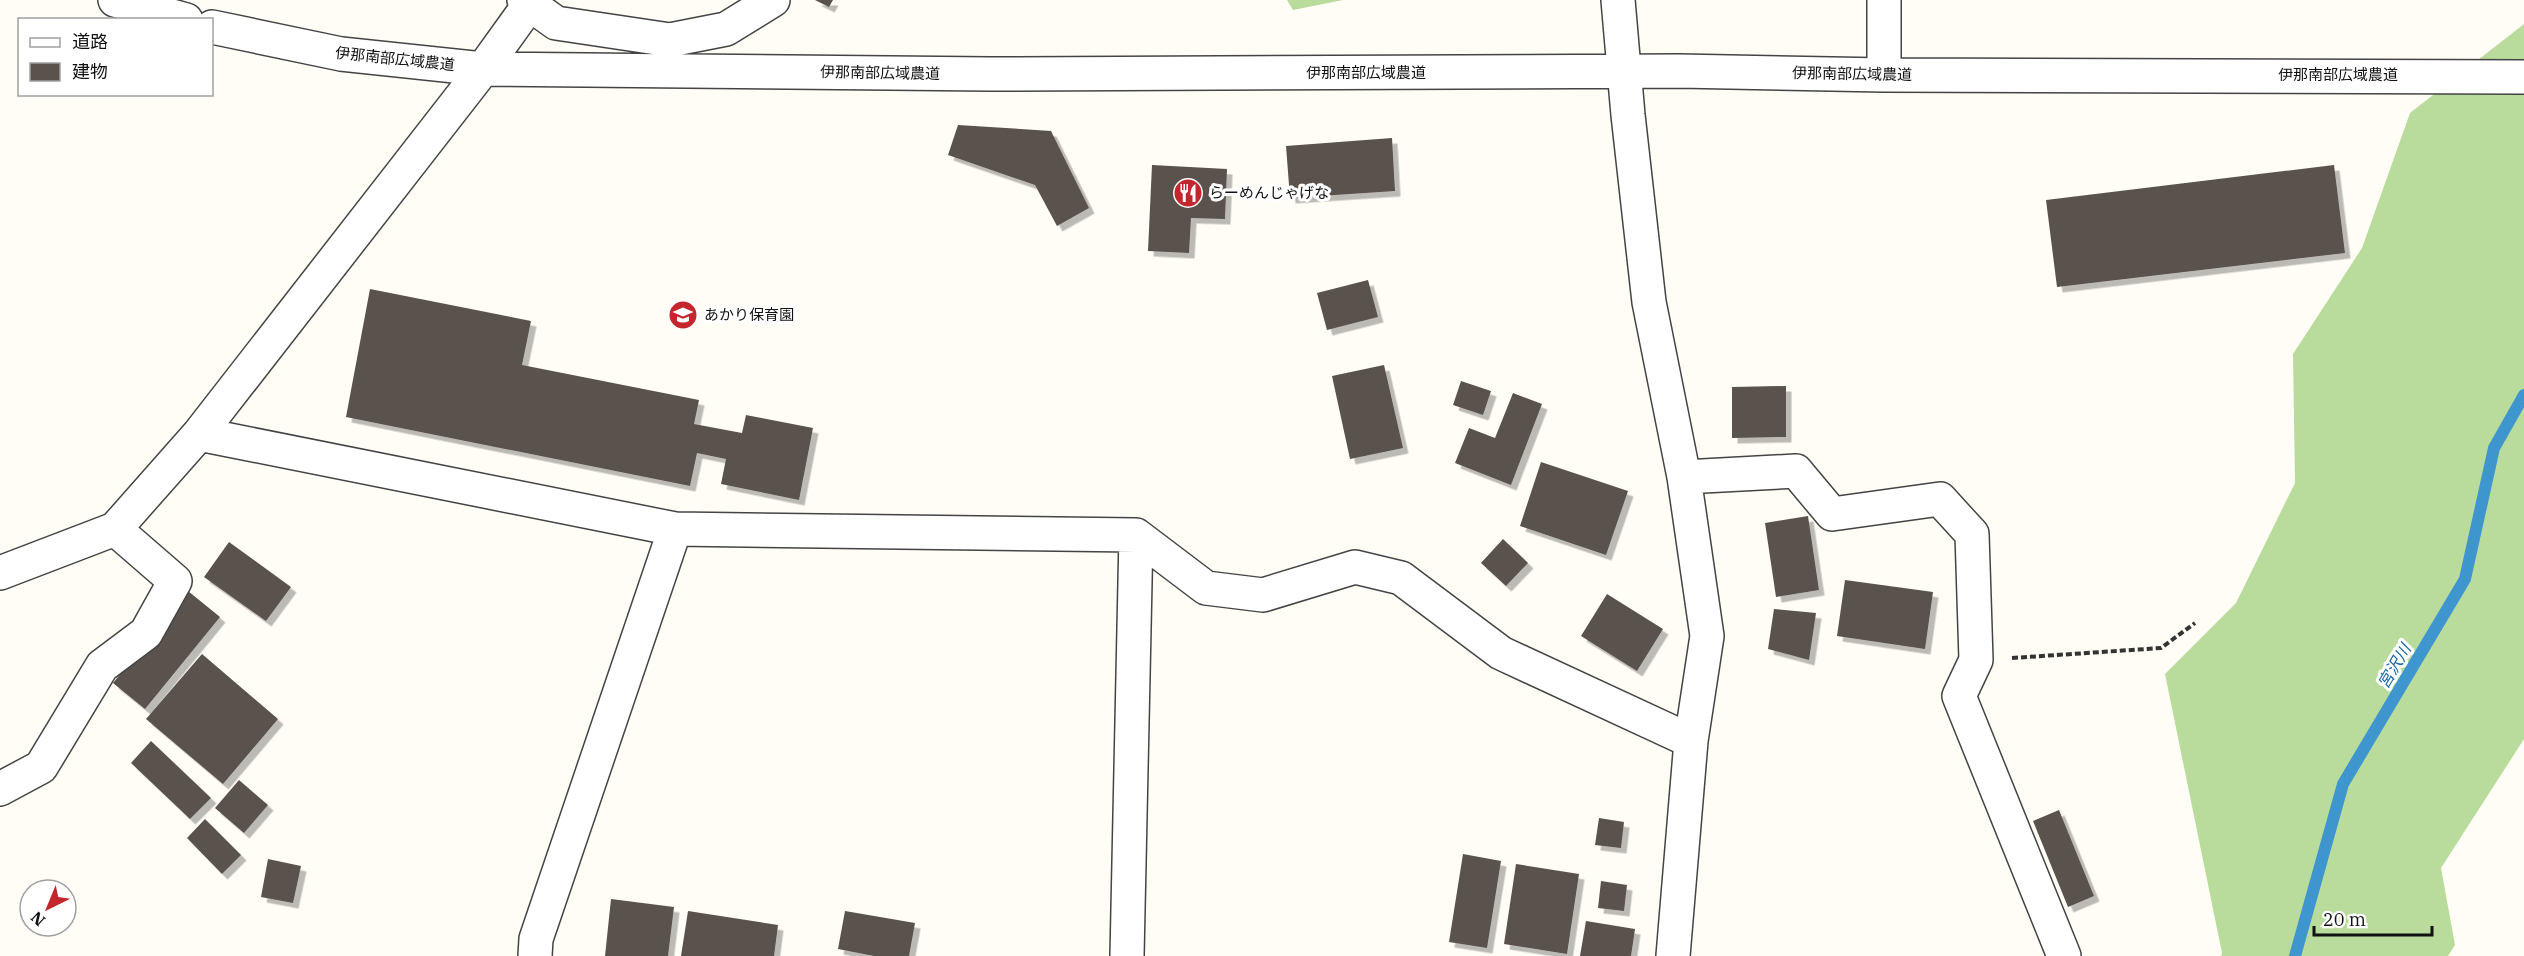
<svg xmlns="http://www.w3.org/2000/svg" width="2524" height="956" font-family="'IBM Plex Serif','Noto Sans JP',serif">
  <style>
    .forest { fill: #b9dc9c }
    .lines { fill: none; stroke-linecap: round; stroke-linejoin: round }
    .stream { stroke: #3f96cf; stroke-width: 12 }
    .building { fill: #5a524d; filter: url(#shadow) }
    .minor-casing { stroke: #444; stroke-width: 36 }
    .path { stroke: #333; stroke-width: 4; stroke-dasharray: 6 3; stroke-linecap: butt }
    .minor { stroke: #fff; stroke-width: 33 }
    .labels { text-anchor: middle; stroke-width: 6; stroke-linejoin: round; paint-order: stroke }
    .street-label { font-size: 15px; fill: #111; stroke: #fff }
    .poi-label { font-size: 15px; fill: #111; stroke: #fff; text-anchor: start }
    .water-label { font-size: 16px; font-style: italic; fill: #1768a6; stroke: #fff }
  </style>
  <defs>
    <filter id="shadow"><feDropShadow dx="5.5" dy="5.5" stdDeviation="0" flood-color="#0004"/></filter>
  </defs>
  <rect width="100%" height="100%" fill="#fffdf5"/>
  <path class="forest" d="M1287 0H1343L1293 10Z
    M2524 24V739L2441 868 2455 945 2448 956H2221L2222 953 2165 674 2236 603 2295 483 2293 354 2362 248 2410 113Z"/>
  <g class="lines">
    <path class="stream" d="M2295 956 2343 784 2465 579 2494 448 2524 395"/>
  </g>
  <path class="building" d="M815 0H833L829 7Z
    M958 125 1051 131 1089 208 1057 226 1035 185 948 155Z
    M1392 138 1395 191 1290 198 1286 146Z
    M1152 165 1227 169 1225 219 1191 218 1189 253 1148 251Z
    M2334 165 2345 253 2057 287 2046 200Z
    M1368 280 1378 317 1327 330 1317 293Z
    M370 289 531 321 522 365 699 400 694 424 742 433 746 415 813 428 799 500 721 484 726 459 697 453 690 486 346 417Z
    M1384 365 1403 448 1350 459 1332 376Z
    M1461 381 1491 391 1483 415 1453 405Z
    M1786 386V437L1732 438V387Z
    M1513 393 1542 404 1511 485 1455 463 1469 428 1495 438Z
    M1541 462 1628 491 1606 555 1520 526Z
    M1808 516 1819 590 1776 597 1765 523Z
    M1503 539 1528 563 1506 586 1481 563Z
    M229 542 291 587 266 621 204 577Z
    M1845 580 1933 592 1925 649 1837 636Z
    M188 591 220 617 145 709 113 683Z
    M1607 594 1663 629 1637 671 1581 636Z
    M1774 609 1816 613 1809 660 1768 649Z
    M202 654 278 719 223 784 146 719Z
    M151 741 211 798 190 819 131 763Z
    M239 780 268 805 244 833 215 808Z
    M2059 810 2094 896 2068 907 2033 821Z
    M1599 818 1624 822 1621 848 1595 845Z
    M205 819 241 855 222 874 187 838Z
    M1463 854 1501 861 1487 948 1449 942Z
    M268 859 301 866 293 903 261 897Z
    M1516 864 1579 874 1567 954 1504 944Z
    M1601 881 1627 885 1624 911 1598 908Z
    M611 899 674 907 668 956H605Z
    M688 911 778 925 774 956H681Z
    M845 911 915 923 909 956H874L838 949Z
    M1586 921 1635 929 1631 956H1580Z"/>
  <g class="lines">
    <g class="minor-casing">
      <path id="minor" d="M115 0 186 20
        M524 0 556 23 670 40 726 29 773 0
        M1618 0 1628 115 1649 302 1684 477 1707 636 1691 741 1673 956
        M1884 0V75
        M212 27 341 54 483 69 990 74 1679 71 1884 75 2524 77
        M199 434 675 529 1136 535 1206 588 1263 595 1355 567 1401 578 1501 653 1691 741
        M1684 477 1796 471 1832 514 1940 499 1972 534 1976 660 1959 696 2064 956
        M0 573 115 529 199 434 483 69 529 5
        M0 789 41 767 102 666 146 633 175 581 115 529
        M535 956 536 939 675 529
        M1127 956 1136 535"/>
    </g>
    <path class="path" d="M2012 658 2161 648 2195 623"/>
    <use href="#minor" class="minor"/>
  </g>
  <defs>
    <g id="restaurant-disc" transform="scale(1.5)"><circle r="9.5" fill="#c4262e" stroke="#fff"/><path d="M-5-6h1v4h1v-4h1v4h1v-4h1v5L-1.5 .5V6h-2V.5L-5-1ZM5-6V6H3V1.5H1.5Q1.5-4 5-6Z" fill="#fff"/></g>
    <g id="school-disc" transform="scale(1.5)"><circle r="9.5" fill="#c4262e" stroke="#fff"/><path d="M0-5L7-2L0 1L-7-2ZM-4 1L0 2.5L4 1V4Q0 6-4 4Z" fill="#fff"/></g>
  </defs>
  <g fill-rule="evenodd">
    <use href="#restaurant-disc" x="1188" y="193"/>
    <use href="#school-disc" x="683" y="315"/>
  </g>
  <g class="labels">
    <g class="street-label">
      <text transform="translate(395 59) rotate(6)" y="5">伊那南部広域農道</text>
      <text transform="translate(880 73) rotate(1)" y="5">伊那南部広域農道</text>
      <text x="1366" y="78">伊那南部広域農道</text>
      <text transform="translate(1852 74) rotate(1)" y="5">伊那南部広域農道</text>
      <text x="2338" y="80">伊那南部広域農道</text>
    </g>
    <g class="poi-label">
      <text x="1209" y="198">らーめんじゃげな</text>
      <text x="704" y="320">あかり保育園</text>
    </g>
    <g class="water-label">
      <text transform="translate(2394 666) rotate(-59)" y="6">宮沢川</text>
    </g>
  </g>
  <rect x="18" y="18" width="195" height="78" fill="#ffffff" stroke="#a0a0a0" stroke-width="1.5"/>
  <rect x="30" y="38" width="30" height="9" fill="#ffffff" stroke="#a0a0a0" stroke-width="1.5"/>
  <text x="72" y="48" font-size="18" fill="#111111">道路</text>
  <rect x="30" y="63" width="30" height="18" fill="#5a524d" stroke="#a0a0a0" stroke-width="1.5"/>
  <text x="72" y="78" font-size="18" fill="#111111">建物</text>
  <g transform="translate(48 908) rotate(223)"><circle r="28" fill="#ffffff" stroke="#a0a0a0" stroke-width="1.5"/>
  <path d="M0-4.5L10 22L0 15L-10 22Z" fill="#c4262e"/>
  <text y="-9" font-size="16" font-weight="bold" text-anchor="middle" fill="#111111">N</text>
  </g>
  <path d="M2314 926v9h118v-9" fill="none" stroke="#111111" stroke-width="3"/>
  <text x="2323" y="926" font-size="18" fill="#111111" stroke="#ffffff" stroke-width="4.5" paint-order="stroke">20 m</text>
</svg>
